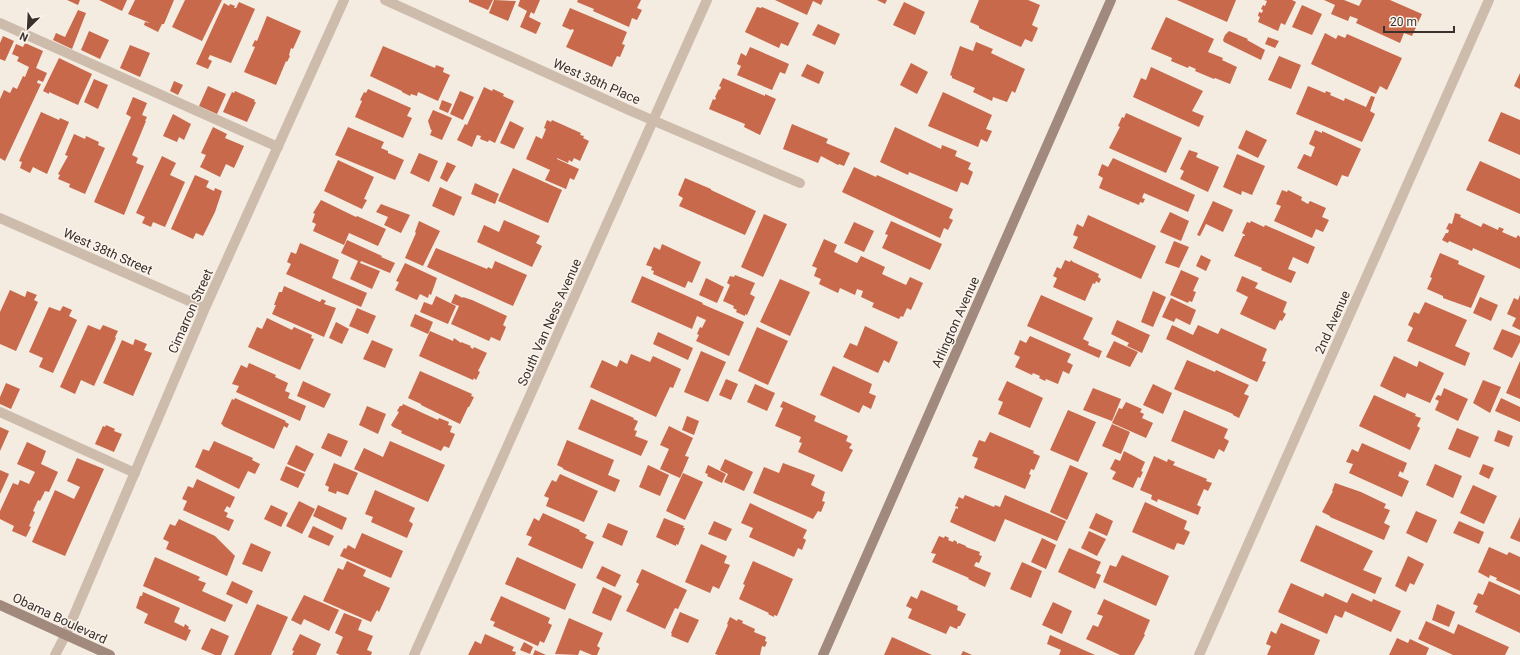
<svg xmlns="http://www.w3.org/2000/svg" width="1520" height="655" font-family="Roboto,sans-serif">
  <style>
    .building { fill: #c8694b }
    .lines { fill: none; stroke-linecap: round; stroke-linejoin: round }
    .lane { stroke: #cdbbac; stroke-width: 10 }
    .street { stroke: #cdbbac; stroke-width: 10 }
    .secondary { stroke: #a18a7d; stroke-width: 10 }
    .labels { text-anchor: middle; stroke-width: 3; stroke-linejoin: round; paint-order: stroke }
    .street-label { font-size: 13px; fill: #3b302b; stroke: #fbf5ee }
  </style>
  <rect width="100%" height="100%" fill="#f4ebe1"/>
  <path class="building" d="M67 0H80L78 5Z
    M99 0H127L122 11Z
    M135 0H174L164 24H162L158 32 144 25 145 22 150 23 128 14Z
    M185 0H222L202 41 172 27Z
    M469 0H493L488 10 469 2Z
    M494 0 516 1 508 21 489 13Z
    M520 0H540L534 14 531 12 529 17 541 23 536 34 520 27 527 11 518 6Z
    M578 0H641L637 8 642 10 637 20 632 18 629 27 593 11 594 9 577 2Z
    M775 0H823L821 5 813 1 807 15Z
    M877 0H887L885 4Z
    M979 0H1028L1040 5 1032 25 1038 28 1032 42 1025 39 1021 47 979 28V26L970 22Z
    M1177 0H1236L1227 22Z
    M1264 0H1292L1296 2 1285 25 1281 23 1278 31 1258 22 1260 17 1258 16 1259 12 1262 13 1263 10 1261 9 1263 5 1265 6 1267 1Z
    M1324 0H1344L1359 6 1362 0H1390L1422 14 1412 36 1404 33 1400 43 1356 23 1358 19 1350 16 1348 21 1331 14 1335 5Z
    M239 2 255 9 231 63 210 55 208 59 212 61 208 69 196 64 224 3 229 6 230 4 235 6 234 8H236Z
    M904 2 925 12 915 35 893 25Z
    M1302 5 1322 14 1312 35 1292 27Z
    M757 7 761 8 762 7 799 23 788 46 781 43 779 48 745 32Z
    M570 8 627 32 622 44 625 45 620 57 617 56 612 67 566 47 574 30 572 29 571 30 562 26Z
    M78 10 86 13 72 49 53 40 56 33 65 37Z
    M267 16 301 31 293 49 291 48 289 55 290 56 287 62 286 61 276 85 244 72 255 47 252 46 255 40 257 41Z
    M1166 17 1214 39 1208 52 1223 58 1222 60 1237 67 1230 84 1215 78 1214 79 1195 71 1196 69 1189 66 1188 68 1171 61 1172 58 1151 49Z
    M818 24 840 34 835 45 812 35Z
    M89 31 109 40 100 59 81 50Z
    M1229 31 1248 39 1247 40 1265 50 1261 60 1224 42 1223 40 1225 35Z
    M1325 33 1336 39 1338 35 1345 38 1347 34 1402 58 1387 90 1380 86 1376 94 1311 64Z
    M3 36 14 41 5 61 0 59V43Z
    M1268 37 1279 41 1275 48 1265 44Z
    M976 42 993 49 991 53 1025 69 1015 93 1012 91 1007 102 993 97 992 101 973 92 975 88 952 78V76L950 75 960 46 973 51Z
    M25 43 43 51 36 68 47 73 43 82 38 80 37 83 41 84 5 161 0 158V99L4 90 10 93 13 87 17 89 23 76 25 77 29 67 17 61 19 57 12 54 16 44 23 47Z
    M130 45 150 53 140 77 120 68Z
    M383 46 435 68 436 65 444 68 443 72 450 75 438 101 418 92 417 96 411 94 410 96 402 92V91L370 76Z
    M750 47 789 64 785 74 780 72 772 90 737 75 741 66 737 64 741 53 746 56Z
    M1279 56 1301 65 1291 89 1268 80Z
    M59 58 92 74 78 105 49 92V94L43 91Z
    M911 63 928 72 917 94 900 85Z
    M807 64 824 72 819 84 801 76Z
    M1151 67 1203 91 1192 111 1204 116 1199 127 1133 97 1141 78 1146 80Z
    M1520 73V89L1514 86Z
    M723 78 765 96V94L776 99 760 135 744 127 745 124 709 109 713 99 715 100 716 98 715 97 719 89 720 90 721 87 719 86Z
    M94 79 108 85 98 109 84 102Z
    M174 81 183 85 178 95 170 91Z
    M208 86 226 94 217 114 199 106Z
    M1308 86 1325 93 1326 91 1331 93 1330 95 1344 101 1345 98 1366 107 1371 96 1375 97 1370 111 1375 114 1362 142 1296 114Z
    M484 87 492 91 493 89 504 94 503 96 514 101 495 143 489 140 488 142 480 139 481 136 477 135 472 147 457 140 465 124 467 125Z
    M368 89 411 108 407 116 412 118 403 138 355 117 362 101 360 100 364 92 366 93Z
    M235 91 255 100 254 102H256L247 122 223 112 232 92 234 93Z
    M460 91 474 97 463 120 450 114Z
    M943 92 992 115 986 129 992 131 987 142 981 139 978 147 928 126Z
    M133 97 147 103 142 115 147 117 145 121H146L132 155 138 158 136 163 144 166 124 215 94 202 131 117 126 114Z
    M442 100 452 104 448 113 439 109Z
    M433 110 452 118 442 140 430 135 432 130H431L428 121Z
    M41 112 59 120 60 118 69 122 47 174 33 167 30 173 20 168 22 162 19 161Z
    M1501 112 1520 120V155L1488 141Z
    M1126 113 1182 138 1166 173 1109 148 1120 127 1118 126 1122 117 1124 118Z
    M173 114 191 124 184 140 179 137 177 142 163 136Z
    M547 120 551 122 552 120 581 133 580 135 584 136 583 138 589 141 580 161 574 158 572 162 569 160 568 163 557 158V159L579 169 574 180 570 178 566 189 545 180 550 170 526 159 536 136 542 139 546 129 544 128Z
    M510 121 524 128 514 149 500 143Z
    M792 124 828 139 826 143 850 153 844 166 839 164 838 165 821 156 818 163 783 149Z
    M213 127 227 134 225 138 244 146 234 168 226 164 220 177 200 167 206 155 201 153Z
    M348 127 384 142 381 148 388 151V153L404 160 395 180 335 155Z
    M895 127 941 149 942 145 957 151 955 156 971 163 968 169 973 172 968 185 961 182 957 192 909 172 908 175 880 162Z
    M1246 130 1267 140 1258 158 1238 148Z
    M1315 130 1322 133V131L1361 149 1348 177 1342 175 1337 186 1297 168 1304 154 1311 157 1315 147 1309 144Z
    M74 134 85 139 86 136 99 142 98 145 105 148 85 194 69 187 70 184 58 179 60 175 58 174 68 156 65 155Z
    M1189 150 1198 153 1196 157 1219 167 1208 192 1180 179 1184 171 1180 169Z
    M419 153 438 161 429 182 410 173Z
    M1237 154 1265 166 1252 195 1242 191 1241 195 1223 187Z
    M162 156 176 163 170 175 185 182 165 227 153 222 151 227 142 223 145 217 136 213Z
    M1113 158 1195 195 1188 212 1144 193 1142 198 1145 199 1143 203 1140 202 1139 205 1099 188 1103 178 1098 175 1102 164 1108 167Z
    M338 160 374 177 364 199 367 200 362 209 324 191Z
    M1480 161 1520 179V214L1466 190Z
    M447 162 456 166 447 182 440 178Z
    M854 167 876 177 877 175 953 209 949 218 953 220 948 230 944 228 940 238 842 192Z
    M513 168 562 190 548 223 498 201Z
    M195 175 209 181 206 187 214 191 215 188 222 191 215 212 203 236 196 233 193 239 171 229Z
    M685 178 711 189V190L756 211 745 235 679 206 683 198 678 195Z
    M475 183 499 194 495 204 471 194Z
    M440 187 462 197 454 216 432 206Z
    M1282 190 1287 192 1288 190 1302 197 1301 200 1308 204 1310 201 1326 208 1322 217 1329 220 1323 232 1316 229 1312 238 1274 221 1281 206 1276 204Z
    M321 200 356 217 357 216 386 229 378 246 349 233 344 245 313 231 316 224 312 222 315 214 313 213Z
    M1213 201 1233 210 1223 232 1206 224 1200 236 1197 235Z
    M381 204 410 215 401 233 384 225 388 217 376 212Z
    M1170 212 1189 221 1181 241 1160 232Z
    M1455 213 1461 215 1460 217 1481 227 1483 223 1498 230 1499 227 1504 229 1502 232 1516 238 1518 235 1520 237V269L1473 248 1472 251 1449 241 1448 243 1442 240 1446 233H1448L1449 230 1446 229 1449 223 1452 224Z
    M764 214 787 224 763 277 741 267Z
    M1088 215 1156 246 1141 279 1073 248 1078 237 1073 235 1077 224 1083 227Z
    M504 220 540 236 536 243 542 246 532 267 477 242 484 225 499 232Z
    M419 221 440 231 423 266 405 258 416 233 415 232Z
    M891 221 942 244 930 270 882 248 888 235 885 234Z
    M1251 221 1264 227 1265 225 1279 231 1315 247 1308 264 1293 257 1288 269 1296 272 1291 283 1261 270 1262 268 1234 256 1243 236H1245V235L1242 233 1247 222 1250 223Z
    M854 222 874 231 864 252 844 243Z
    M824 239 837 245 834 252 857 263 861 256 885 267 882 274 906 285 910 277 923 283 911 310 907 308 903 317 901 316 899 319 872 307 874 303 861 297 863 291 857 289 855 295 840 288 838 293 819 284 821 279 814 276 817 268 812 266Z
    M347 240 382 256 381 257 395 263 390 273 361 261 360 263 380 271 372 289 350 279 358 261 341 253Z
    M1174 241 1189 247 1179 268 1165 263Z
    M300 243 339 260 332 278 367 293 361 307 286 274 291 264 287 262 291 252 296 254Z
    M662 244 701 262 692 283 688 281 685 288 653 274 654 271 651 270 652 267 646 265 654 247 660 250Z
    M436 248 487 269 488 267 492 269 495 261 527 275 513 306 427 267Z
    M1440 253 1459 261 1458 264 1485 276 1471 308 1443 298V296L1427 289 1432 278 1430 277Z
    M1201 255 1211 260 1206 271 1196 266Z
    M1065 260 1070 262 1071 260 1073 262 1099 274 1098 277 1101 279 1099 283 1096 281 1095 284 1093 283 1085 301 1053 287 1057 278 1053 276 1057 267 1061 269Z
    M405 263 437 278 431 295 429 294 428 298 420 294 417 300 395 290 399 282 396 281Z
    M1181 270 1199 278 1193 291 1196 292 1192 302 1189 301 1188 303 1170 295Z
    M735 275 755 283 750 294 755 297 747 315 745 314V316L736 312 737 310 733 308 734 306 723 301 730 285 727 283 730 276 734 277Z
    M642 276 703 303 702 304 744 322 729 356 696 341 699 335 697 334 700 327 702 328 706 320 697 316 692 329 631 302Z
    M1242 276 1258 283 1255 288 1287 302 1283 312 1286 314 1282 321 1280 320 1275 330 1240 314 1248 297 1236 291Z
    M706 278 724 287 717 303 699 295Z
    M780 279 810 292 790 336 760 322Z
    M284 286 320 302 322 299 326 301 324 304 336 308 324 337 272 314 276 305H274L279 292H282Z
    M10 290 25 297 27 291 37 295 34 300 38 302 16 351 0 344V312Z
    M1153 291 1166 297 1153 327 1141 322Z
    M455 294 463 298V297L472 300 507 316 503 325 506 327 500 341 491 337 489 341 451 324 459 306 451 303Z
    M1041 295 1093 318 1083 339 1089 342 1088 345 1102 351 1099 358 1027 326Z
    M1520 295V330L1512 326 1516 318 1507 314 1514 298 1518 300Z
    M436 296 456 306 448 324 420 312 424 302 432 305Z
    M1480 297 1498 305 1491 321 1473 313Z
    M1171 298 1196 310 1190 325 1176 318 1174 322 1162 317Z
    M1425 302 1467 320 1455 346 1470 353 1465 366 1407 341 1413 328 1408 325 1414 312 1419 314Z
    M63 306 72 310 69 316 77 320 53 373 39 367 43 358 29 352 49 307 60 311Z
    M357 308 376 316 368 334 349 326Z
    M415 314 433 322 428 334 410 326Z
    M267 318 292 330 294 327 312 335 311 338 314 339 300 370 248 347 257 327 262 329Z
    M1117 320 1150 335 1142 353 1127 346 1129 343 1111 334Z
    M336 322 349 329 342 344 329 338Z
    M88 325 100 330 103 325 118 331 115 337 116 338 94 386 81 380 75 394 60 387Z
    M1172 325 1193 335 1198 325 1218 334 1221 328 1267 349 1262 361 1266 362 1257 382 1166 339Z
    M865 326 898 342 889 363 884 360 878 373 843 357 850 343 857 346Z
    M757 327 788 341 768 385 738 371Z
    M1502 329 1520 336V342L1512 358 1493 349Z
    M430 331 453 341 454 338 461 343V342L471 346 470 347 473 349 474 347 487 353 478 371 480 372 476 380 474 378 473 380 419 356Z
    M658 332 693 348 688 360 653 344Z
    M1030 336 1071 354 1067 362 1073 365 1069 374 1063 371 1058 384 1046 379 1045 381 1039 378 1040 376 1033 373 1032 375 1015 367 1020 357 1014 354 1020 340 1026 343Z
    M135 339 147 344 144 350 152 353 133 396 103 383 122 340 133 345Z
    M372 340 393 349 385 368 363 359Z
    M1114 341 1138 352 1130 367 1106 357Z
    M701 351 726 362 708 402 684 392Z
    M631 354 650 362 653 356 681 369 673 388 670 387 656 417 590 387 602 360 617 367 620 360 627 364Z
    M1394 356 1417 367 1419 361 1444 373 1430 403 1407 393 1405 398 1380 386Z
    M1187 360 1215 372 1216 370 1249 385 1244 394 1249 396 1239 418 1233 415V414L1174 389Z
    M1520 361V399L1506 393Z
    M249 363 276 375 275 377 288 383 285 391 290 393 288 398 306 406 300 421 236 392 239 386 232 384 241 365 247 368Z
    M833 366 872 384 869 393 876 396 871 409 863 405 859 413 820 395Z
    M420 371 472 394 471 396 474 397 469 407H468L460 424 421 405V404L408 398Z
    M726 379 738 384 731 400 719 395Z
    M1483 380 1501 387 1490 413 1473 403Z
    M303 381 331 394 324 408 297 396Z
    M1007 381 1043 398 1030 428 998 414 1003 402 998 400Z
    M6 383 20 389 11 409 0 404V397Z
    M755 384 775 393 767 411 747 402Z
    M1153 384 1172 393 1163 414 1143 405Z
    M1093 388 1121 399 1112 421 1083 410Z
    M1444 388 1468 399 1458 421 1435 410 1439 401 1435 399 1438 395 1441 396Z
    M1374 395 1416 414 1415 416 1421 418 1417 426 1420 428 1410 450 1359 426Z
    M235 398 286 421 285 422 289 424 287 428 284 426 274 449 223 426V425L221 424 232 399 234 400Z
    M1501 398 1520 407V422L1495 411Z
    M591 399 634 418 633 419 638 421 634 430 637 431 635 436 648 441 641 456 578 429Z
    M783 401 816 416 814 421 848 436 846 441 852 444 849 448 853 450 842 472 798 452 802 443 799 442 801 437 775 426 783 408 780 407Z
    M1126 402 1142 409 1140 412 1144 414 1142 418 1153 423 1146 438 1112 423 1119 408 1122 409Z
    M403 404 438 420 439 418 449 422 448 425 452 426 450 432 455 434 449 448 444 446 441 451 401 433 402 431 393 427 391 425 399 412 397 411 400 406H402Z
    M367 406 386 414 378 434 359 425Z
    M1068 410 1096 422 1078 462 1050 450Z
    M1184 410 1228 429 1224 438 1229 441 1224 452 1219 449 1214 459 1171 441Z
    M687 416 699 421 694 435 682 430Z
    M1112 424 1130 432 1121 454 1102 446Z
    M106 425 115 429 114 431 122 434 114 452 95 444 103 426 105 427Z
    M669 426 693 438 685 456 689 457 680 478 660 469 669 449 660 445Z
    M0 427 9 431 0 451Z
    M1457 428 1479 437 1470 458 1448 449Z
    M1498 430 1513 436 1509 447 1494 441Z
    M990 432 1034 451 1033 453 1040 456 1034 470 1031 469 1029 474 1031 475 1025 489 974 468 978 458 972 456 979 440 985 442Z
    M328 433 348 441 341 457 321 448Z
    M567 440 614 460 608 475 620 480 615 492 563 469V468L557 465Z
    M214 441 253 458 252 460 260 464 255 474 248 471 239 489 195 467 203 449 209 451Z
    M390 441 445 465 428 502 354 469 364 448 383 457Z
    M27 442 46 451 41 464 58 472 49 492 45 491 40 501 38 500 33 511 35 512 29 526 31 527 26 537 12 531 14 526 0 519V511L13 483 18 485 20 480 29 484 35 472 17 464Z
    M1362 443 1407 463 1403 473 1400 471 1398 476 1409 481 1402 497 1349 473 1353 464 1346 462 1352 449 1358 452Z
    M296 445 314 454 305 472 287 464Z
    M1124 451 1145 462 1141 471 1143 472 1140 478 1138 477 1133 488 1112 479 1116 472 1110 469 1115 459 1120 461Z
    M1154 456 1167 462 1168 459 1175 462 1173 465 1207 479 1206 481 1212 483 1208 491 1204 489 1197 505 1201 507 1198 515 1158 499 1157 502 1151 499 1152 495 1140 490Z
    M77 458 104 469 65 556 32 542 55 490 74 499 80 487 67 481Z
    M725 459 753 472 744 491 724 482 728 474 720 470Z
    M334 463 358 473 348 495 337 491 336 494 328 491 329 487 325 485Z
    M783 463 815 475 811 485 825 492 822 501 825 502 821 512 818 511 813 519 753 493 764 467 779 473Z
    M1435 464 1462 476 1453 498 1426 485Z
    M1483 464 1494 468 1489 479 1479 474Z
    M648 465 669 475 660 496 639 487Z
    M708 465 726 474 722 483 707 476 708 474 705 473Z
    M1070 465 1088 473 1067 520 1050 512Z
    M286 466 305 474 298 488 280 480Z
    M0 470 9 474 0 494Z
    M683 473 703 482 685 520 666 511Z
    M560 474 598 491 584 522 546 506 549 498 544 496 552 480 556 482Z
    M197 479 235 497 230 508 227 506 224 511 228 513 226 517 234 520 229 531 183 510 187 501 182 499 188 486 193 488Z
    M1335 483 1361 492 1386 504 1384 508 1390 510 1384 523 1390 526 1384 540 1330 517V516L1322 512 1333 491H1332Z
    M1473 485 1497 496 1484 524 1460 513Z
    M375 490 415 508 409 521 413 524 407 538 371 522 373 517 365 514Z
    M965 495 994 507 995 505 1000 507 1005 495 1066 521 1057 541 1005 519 995 542 950 522 956 508 958 509V507L955 506 959 497 963 499Z
    M299 501 315 509 302 534 286 526Z
    M1145 502 1187 521 1184 529 1190 532 1184 545 1177 543 1174 550 1132 532Z
    M750 503 807 530 803 538 806 540 802 550 798 548 794 557 749 537 753 528 741 523Z
    M271 505 288 513 281 527 264 519Z
    M318 505 347 518 342 530 313 516Z
    M1416 511 1437 520 1427 543 1406 533Z
    M543 513 580 530 579 531 587 535 585 538 594 542 582 569 528 545 532 537 526 535 534 518 539 521Z
    M1096 513 1113 521 1107 536 1089 528Z
    M1520 517V542L1510 538Z
    M664 518 684 526 683 528H685L678 545 676 544V546L656 537Z
    M179 519 215 536 235 556 227 576 166 549 169 542 163 539 170 524 175 526Z
    M714 521 732 529 726 541 708 534Z
    M1459 521 1484 532 1479 544 1453 533Z
    M608 523 628 531 622 546 602 537Z
    M1316 525 1373 551 1363 570 1382 578 1375 594 1300 561Z
    M313 526 334 536 329 546 308 537Z
    M1089 531 1106 539 1097 556 1081 548Z
    M362 533 403 551 391 578 340 556 344 548 346 549 348 545 355 549Z
    M939 536 944 538 945 536 949 538 948 540 953 542 954 540 957 542V544L959 543 966 546V547L980 552 979 555 982 556 979 563 976 562 974 566 991 573 985 587 968 579 969 578 932 562 936 554 931 553Z
    M1042 538 1056 545 1046 569 1031 562Z
    M251 543 271 552 262 572 242 564Z
    M701 544 727 556 724 563 730 565 719 589 713 586 710 593 685 582Z
    M1489 547 1507 555 1509 552 1520 557V591L1496 580 1497 578 1490 575 1489 578 1478 572Z
    M1069 548 1101 562 1096 573 1101 575 1095 589 1058 572Z
    M1122 555 1169 576 1156 606 1103 582 1110 565 1116 567Z
    M1408 556 1424 564 1414 585 1410 583 1406 592 1395 586Z
    M155 557 200 577 198 580 206 583 202 591 233 605 225 622 143 586Z
    M517 557 576 584 565 610 505 584Z
    M347 561 366 570 363 576 390 588 379 612 377 610 371 622 323 601 338 568 343 570Z
    M753 561 793 579 777 616 774 615V617L768 614 769 613 739 599 745 585 743 584Z
    M1022 562 1042 571 1031 598 1010 589Z
    M602 566 621 575 615 587 596 578Z
    M642 569 687 590 678 609 675 608 665 629 626 611 639 584 636 582Z
    M232 581 253 591 247 604 226 594Z
    M1489 581 1520 595V633L1475 612 1478 606 1473 604 1478 593 1483 595Z
    M1291 583 1323 597 1325 593 1347 603 1352 593 1372 602 1373 599 1401 611 1391 632 1345 611 1342 618 1335 615 1327 634 1278 612Z
    M603 587 622 596 611 621 592 613Z
    M921 590 958 606 957 610 966 614 960 626H958L957 629 950 626 946 634 908 618 912 609 906 606 911 596 917 599Z
    M143 592 180 608 174 622 184 627 185 624 189 627 188 629 191 630 186 641 144 623 148 614 136 608 140 596H142Z
    M304 595 339 610 329 631 304 619 301 625 291 620Z
    M501 596 550 618 548 623 552 625 544 643 540 641 538 646 493 626 495 622 490 620Z
    M1104 599 1150 620 1144 634 1145 635 1134 655H1120L1086 639 1093 625 1098 627 1103 616 1097 614Z
    M1053 602 1072 611 1062 634 1042 625Z
    M257 604 288 617 271 655H234Z
    M1437 604 1455 612 1449 627 1432 620Z
    M680 612 699 620 688 643 671 636 672 634 671 633Z
    M344 613 362 620 358 630 373 636 367 650 372 652 371 655H340L336 653 343 637 335 633Z
    M730 617 737 621 738 619 743 621 742 623 755 629 754 632 766 637 765 641 767 642 765 647 762 646 760 655H718L715 654 728 625 727 624Z
    M569 618 603 633 597 646 600 648 597 655H592L580 650 578 655 555 654Z
    M1426 621 1454 634 1458 624 1509 647 1505 655H1453L1418 639Z
    M1281 623 1320 640 1314 655H1267L1271 646 1266 644 1271 631 1276 634Z
    M211 628 229 636 221 655H215L201 649Z
    M300 634 321 644 316 655H292L294 651 292 650Z
    M485 634 514 647 512 651 516 652 515 655H468L475 641 481 644Z
    M1050 635 1095 655H1059L1061 650 1047 644Z
    M892 637 932 655H884Z
    M1397 638 1408 643 1410 639 1429 648 1426 655H1389Z
    M524 642 533 647 530 654 520 650Z
    M535 650 546 655H533Z
    M963 651 972 655H961Z"/>
  <g class="lines">
    <path class="lane" d="M0 23 278 147
      M0 412 135 473
      M55 655 66 634"/>
    <path class="street" d="M385 0 631 111 800 183
      M0 218 205 308
      M66 634 205 308 344 0
      M414 655 707 0
      M1199 655 1489 0"/>
    <path class="secondary" d="M0 605 110 655
      M823 655 1111 0"/>
  </g>
  <g class="labels">
    <g class="street-label">
      <text transform="translate(597 81) rotate(24)" y="5">West 38th Place</text>
      <text transform="translate(108 251) rotate(24)" y="5">West 38th Street</text>
      <text transform="translate(190 311) rotate(-66)" y="5">Cimarron Street</text>
      <text transform="translate(549 322) rotate(-66)" y="5">South Van Ness Avenue</text>
      <text transform="translate(955 322) rotate(-66)" y="5">Arlington Avenue</text>
      <text transform="translate(1332 322) rotate(-66)" y="5">2nd Avenue</text>
      <text transform="translate(60 618) rotate(25)" y="5">Obama Boulevard</text>
    </g>
  </g>
  <g transform="translate(28 28) rotate(204)" stroke="#fbf5ee" stroke-width="3" paint-order="stroke">
  <path d="M0-3L7 15L0 10L-7 15Z" fill="#3b302b"/>
  <text y="-6" font-size="11" font-weight="bold" text-anchor="middle" fill="#3b302b">N</text>
  </g>
  <path d="M1384 26v6h70v-6" fill="none" stroke="#3b302b" stroke-width="2"/>
  <text x="1390" y="26" font-size="12" fill="#3b302b" stroke="#fbf5ee" stroke-width="3" paint-order="stroke">20 m</text>
</svg>
